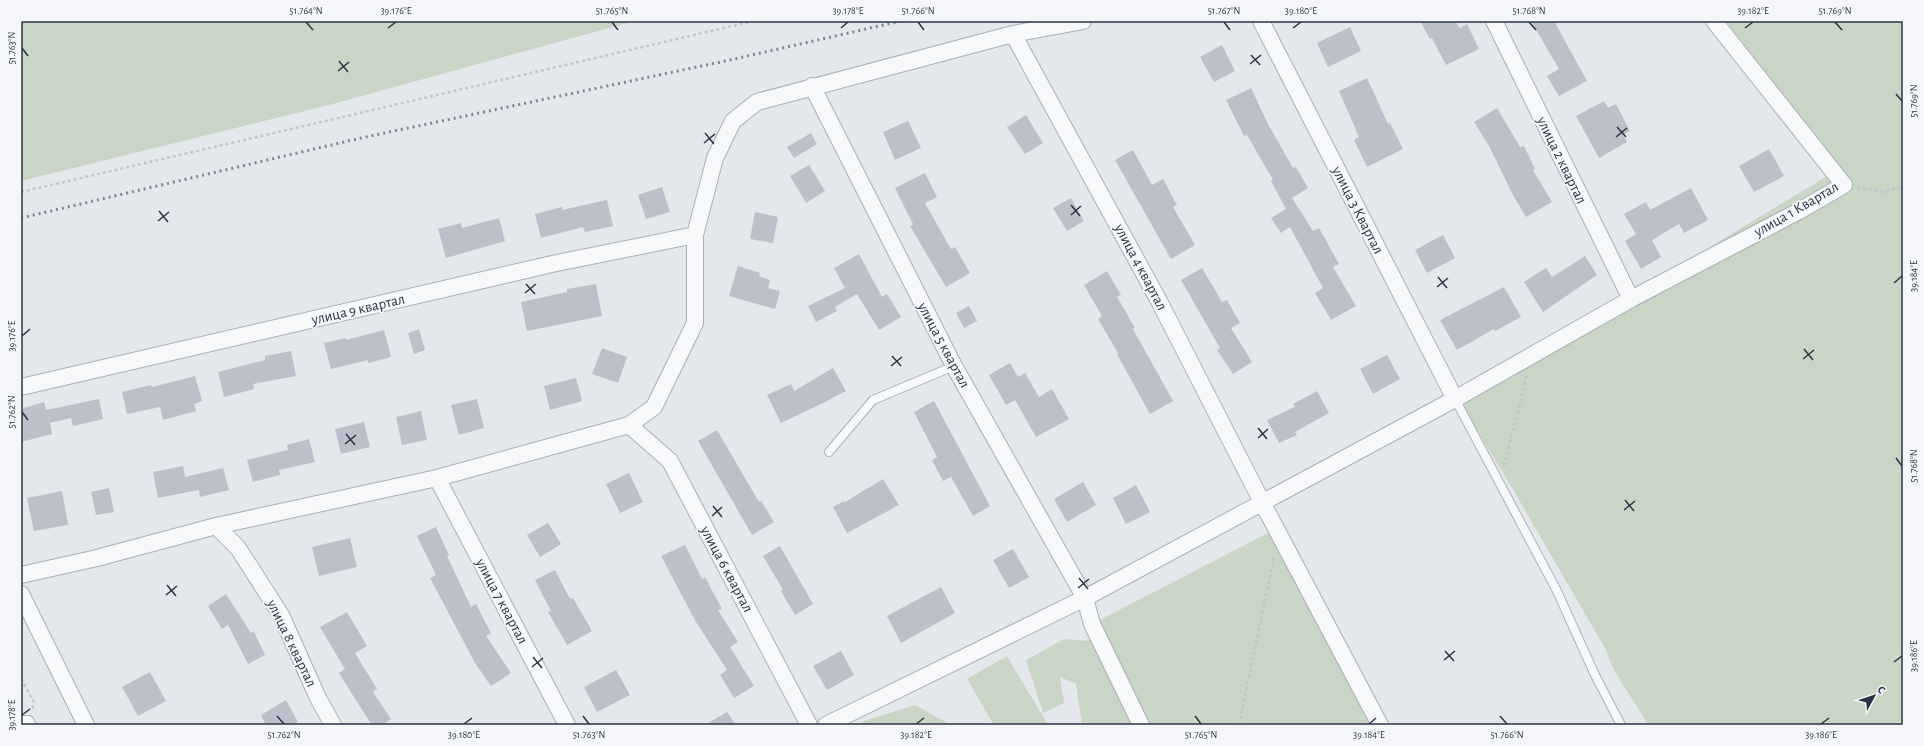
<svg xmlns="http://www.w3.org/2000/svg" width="1924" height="746" font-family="'Alegreya Sans',sans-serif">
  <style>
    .green { fill: #c9d6c5 }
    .building { fill: #bbc0ca }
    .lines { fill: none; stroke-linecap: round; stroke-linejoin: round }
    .service-casing { stroke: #a9aeb7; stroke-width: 10 }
    .minor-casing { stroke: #a9aeb7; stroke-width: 18 }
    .path { stroke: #c2c5cb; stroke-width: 2.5; stroke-dasharray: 3 3; stroke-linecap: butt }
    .service { stroke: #f7f8fa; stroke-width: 8 }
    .minor { stroke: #f7f8fa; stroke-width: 16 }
    .rail { stroke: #7d8696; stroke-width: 3; stroke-dasharray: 2 4; stroke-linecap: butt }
    .ticks { fill: none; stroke: #2b3445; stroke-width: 1.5 }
    .labels { text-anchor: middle; stroke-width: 3.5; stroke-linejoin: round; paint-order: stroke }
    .street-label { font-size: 15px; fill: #2b3445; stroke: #f4f6f9 }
    .neatline { fill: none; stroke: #2b3445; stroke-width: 1.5 }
    .ticks-label { font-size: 10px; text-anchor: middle; fill: #2b3445 }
  </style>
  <rect width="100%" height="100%" fill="#e4e7ec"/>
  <path class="green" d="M21 21H635L329 105 21 181Z
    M1726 21H1903V725H1648C1635 700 1614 677 1606 650L1511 486 1458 399 1839 169Z
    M1276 529 1380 725H1082L1076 684 1060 677 1064 703 1043 713 1026 660 1064 639 1089 641 1092 624Z
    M1007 656 1048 725H994L967 679Z
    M915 705 951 725H860L864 721Z"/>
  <path class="building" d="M1420 21H1455L1460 28 1467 24 1479 49 1446 65 1432 38 1430 39Z
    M1531 21H1554L1587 81 1559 96 1547 76 1559 69Z
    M1350 27 1361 51 1328 67 1317 43Z
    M1222 45 1235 71 1214 82 1200 57Z
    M1367 78 1388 124 1390 123 1403 149 1367 167 1354 140 1359 137 1339 91Z
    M1251 88 1268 124 1293 168 1296 167 1308 188 1292 198 1313 231 1319 228 1339 264 1333 267 1356 306 1331 320 1315 293 1323 288 1290 227 1281 233 1271 218 1286 209 1271 181 1273 180 1247 135 1244 136 1226 100Z
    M1604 101 1608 108 1616 104 1630 131 1623 135 1627 142 1599 158 1576 116Z
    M1497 108 1520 147 1524 146 1535 169 1533 170 1552 202 1526 217 1513 195 1489 146 1474 122Z
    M1026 115 1043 143 1025 154 1007 127Z
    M908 121 921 148 895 160 883 132Z
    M811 133 817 144 794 158 787 147Z
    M1769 149 1784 176 1754 192 1739 166Z
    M1133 150 1152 185 1163 179 1177 205 1173 207 1195 245 1171 259 1115 160Z
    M809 165 825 191 806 203 790 176Z
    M925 173 937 197 925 203 951 249 955 247 970 273 946 287 910 226 913 224 895 188Z
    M662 187 670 212 646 219 638 195Z
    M1691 188 1708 220 1684 233 1679 224 1652 240 1661 257 1641 269 1625 241 1636 234 1624 214 1646 202 1650 210Z
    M1071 198 1084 221 1067 231 1053 208Z
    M607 200 613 226 585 232 583 227 541 238 535 214 562 207V210Z
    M755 212 778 217 773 243 750 239Z
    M499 218 505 241 446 258 438 229 461 223 462 228Z
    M1443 235 1455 258 1427 273 1415 250Z
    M859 254 882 297 887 294 901 317 879 330 857 294 835 307 837 311 816 322 808 306 845 288 834 268Z
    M1585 256 1597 275 1543 312 1524 282 1546 268 1552 277Z
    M738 266 760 273 759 276 770 280 768 288 780 291 775 309 729 296Z
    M1202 268 1222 302 1227 300 1240 323 1231 328 1252 362 1233 374 1217 350 1220 348 1181 280Z
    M1107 271 1121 295 1117 297 1135 328 1133 329 1173 401 1150 414 1117 354 1118 353 1098 319 1102 316 1084 285Z
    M596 284 602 316 527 331 521 302 567 292V289Z
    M1504 287 1521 317 1495 331 1494 329 1457 350 1440 320Z
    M969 306 977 321 964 328 956 313Z
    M419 329 425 350 414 354 408 333Z
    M384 330 391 357 368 363V360L331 369 324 343 346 338V340Z
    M602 348 627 357 618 383 592 374Z
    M291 351 296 376 253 384 254 389 224 397 218 372 265 360V356Z
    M1387 355 1400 379 1373 394 1360 369Z
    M1010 363 1018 377 1025 373 1039 397 1052 389 1069 419 1036 437 1015 400 1006 405 989 375Z
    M833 368 846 391 821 404 781 423 767 395 791 384 794 391Z
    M195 376 202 401 194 404 196 411 163 420 160 407 127 414 122 392 151 385 152 387Z
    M576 378 582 401 550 410 544 386Z
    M1317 391 1329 413 1295 432 1297 435 1279 443 1267 420 1295 407 1293 404Z
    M99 399 103 419 73 426 71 418 50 423 52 434 21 442V409L44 402 46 410Z
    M477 399 484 428 459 435 451 405Z
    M934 401 990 506 973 516 951 477 943 481 932 460 937 457 914 412Z
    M421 411 427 440 402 445 396 417Z
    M364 422 370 447 341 454 335 429Z
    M717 430 759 502 761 501 774 522 752 535 698 441Z
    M309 439 315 462 279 470 280 475 253 482 247 460 288 450 287 445Z
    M183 466 185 477 223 468 229 490 200 497 199 490 158 498 153 472Z
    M629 473 643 502 620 513 606 484Z
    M883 479 899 505 847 533 833 507 844 501 845 502Z
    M1083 482 1096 505 1067 522 1054 499Z
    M1136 485 1150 512 1126 524 1113 498Z
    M109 488 114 512 96 515 91 492Z
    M62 491 68 525 34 531 27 498Z
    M548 523 561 544 540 557 527 535Z
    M436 527 449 555 447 556 471 607 476 604 491 633 486 636 511 673 491 686 475 663 430 578 436 575 417 536Z
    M350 538 357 567 319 576 312 547Z
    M685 545 702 579 705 577 722 609 718 610 738 642 730 647 754 686 734 698 720 675 727 670 696 622 661 556Z
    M780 546 813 604 795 615 781 591 783 590 763 556Z
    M1013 549 1029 577 1009 588 993 560Z
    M555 570 570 599 573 598 592 631 567 645 548 612 551 611 535 580Z
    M941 587 955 613 901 643 887 616Z
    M226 594 251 633 254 632 265 655 248 664 228 625 222 629 208 606Z
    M347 612 367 646 355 653 377 689 373 692 391 719 382 725H372L357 702 339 673 345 669 320 627Z
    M841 651 854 675 827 690 813 666Z
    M616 670 630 695 597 712 584 687Z
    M150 672 166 701 138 716 122 687Z
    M286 700 298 722 293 725H266L261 715Z
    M727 712 736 725H705Z"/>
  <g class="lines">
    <g class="service-casing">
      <path id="service" d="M1455 399 1557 591 1595 675 1621 725
        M829 452 873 400 954 366
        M21 720H29L32 725"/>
    </g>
    <g class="minor-casing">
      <path id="minor" d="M1261 21 1455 399
        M1494 21 1631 299
        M1013 34 1159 301 1263 504 1380 725
        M812 86 954 366 1085 598 1092 624 1141 725
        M21 387 552 264 695 235
        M629 425 670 461 809 725
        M437 478 567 725
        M216 526 238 548 281 615 318 698 333 725
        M21 575 97 558 216 526 437 478 629 425 654 407 695 323V235L715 158 733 121 757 102 1013 34 1083 21
        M21 594 86 725
        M826 725 1085 598 1455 399 1631 299 1799 211 1844 185 1714 21"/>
    </g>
    <path class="path" d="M1857 187 1882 192 1903 186
      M21 192 754 21
      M1504 466 1527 374
      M21 679 34 702 32 710
      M1239 725 1274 556"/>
    <use href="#service" class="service"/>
    <use href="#minor" class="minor"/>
    <path class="rail" d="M21 218 361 138 730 60 901 21"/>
  </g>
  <path class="ticks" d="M306 22 313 30M612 22 618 30M918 22 924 30M1224 22 1230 30M1529 22 1536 30M1835 22 1842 30M388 28 396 22M841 28 848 22M1293 28 1301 22M1745 28 1753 22M22 48 28 56M1251 55 1260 65M339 61 348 72M1250 64 1261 55M338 71 349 62M1896 94 1902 101M1617 127 1626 137M705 133 714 144M1616 137 1627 128M704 143 715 134M1071 205 1080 216M159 211 168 222M1071 215 1081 206M158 221 169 212M1438 277 1447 288M1894 283 1902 276M526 284 535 294M1437 287 1448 278M525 293 536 284M22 336 30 329M1804 349 1813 360M892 356 901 366M1803 359 1814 350M891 366 902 357M22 412 28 420M1258 428 1267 439M346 434 355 445M1258 438 1268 429M345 444 356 435M1896 458 1902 466M1625 500 1634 511M713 506 722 517M1624 510 1635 501M712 516 722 507M1079 578 1088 589M167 585 176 596M1078 588 1089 579M166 595 177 586M1445 651 1454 661M533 657 542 668M1444 660 1455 651M1894 662 1902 656M532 667 543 658M22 715 30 709M277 716 284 724M583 716 589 724M1195 716 1201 724M1500 716 1507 724M464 724 472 718M916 724 924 718M1369 724 1376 718M1821 724 1829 718"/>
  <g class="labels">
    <g class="street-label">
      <text transform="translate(1562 160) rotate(64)" y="5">улица 2 квартал</text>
      <text transform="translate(1796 209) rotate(-30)" y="5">улица 1 Квартал</text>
      <text transform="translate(1358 210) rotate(63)" y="5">улица 3 Квартал</text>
      <text transform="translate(1141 267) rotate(62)" y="5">улица 4 квартал</text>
      <text transform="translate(358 309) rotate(-13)" y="5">улица 9 квартал</text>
      <text transform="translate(944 345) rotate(62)" y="5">улица 5 квартал</text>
      <text transform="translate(727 569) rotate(62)" y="5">улица 6 квартал</text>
      <text transform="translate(502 601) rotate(62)" y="5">улица 7 квартал</text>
      <text transform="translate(292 643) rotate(64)" y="5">улица 8 квартал</text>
    </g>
  </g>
  <rect width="1924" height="746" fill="none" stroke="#f4f6f9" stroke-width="44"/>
  <g transform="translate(1874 696) rotate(50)" stroke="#f4f6f9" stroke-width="3" paint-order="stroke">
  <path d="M0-3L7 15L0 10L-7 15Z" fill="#2b3445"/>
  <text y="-6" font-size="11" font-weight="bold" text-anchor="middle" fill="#2b3445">С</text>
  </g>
  <rect x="22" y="22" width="1880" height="702" class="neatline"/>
  <g class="ticks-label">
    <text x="306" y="14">51.764°N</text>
    <text x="396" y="14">39.176°E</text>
    <text x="612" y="14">51.765°N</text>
    <text x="848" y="14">39.178°E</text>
    <text x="918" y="14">51.766°N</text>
    <text x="1224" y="14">51.767°N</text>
    <text x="1301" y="14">39.180°E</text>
    <text x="1529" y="14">51.768°N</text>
    <text x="1753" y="14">39.182°E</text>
    <text x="1835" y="14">51.769°N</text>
    <text transform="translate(11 48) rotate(-90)" y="4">51.763°N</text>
    <text transform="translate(1913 101) rotate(-90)" y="4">51.769°N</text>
    <text transform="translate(1913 276) rotate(-90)" y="4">39.184°E</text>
    <text transform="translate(11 336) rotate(-90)" y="4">39.176°E</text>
    <text transform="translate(11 412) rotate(-90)" y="4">51.762°N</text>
    <text transform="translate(1913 466) rotate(-90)" y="4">51.768°N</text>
    <text transform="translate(1913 656) rotate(-90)" y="4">39.186°E</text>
    <text transform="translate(11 715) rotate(-90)" y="4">39.178°E</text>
    <text x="284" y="738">51.762°N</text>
    <text x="464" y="738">39.180°E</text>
    <text x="589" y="738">51.763°N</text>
    <text x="916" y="738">39.182°E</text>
    <text x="1201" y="738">51.765°N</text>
    <text x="1369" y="738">39.184°E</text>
    <text x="1507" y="738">51.766°N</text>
    <text x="1821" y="738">39.186°E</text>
  </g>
</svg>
